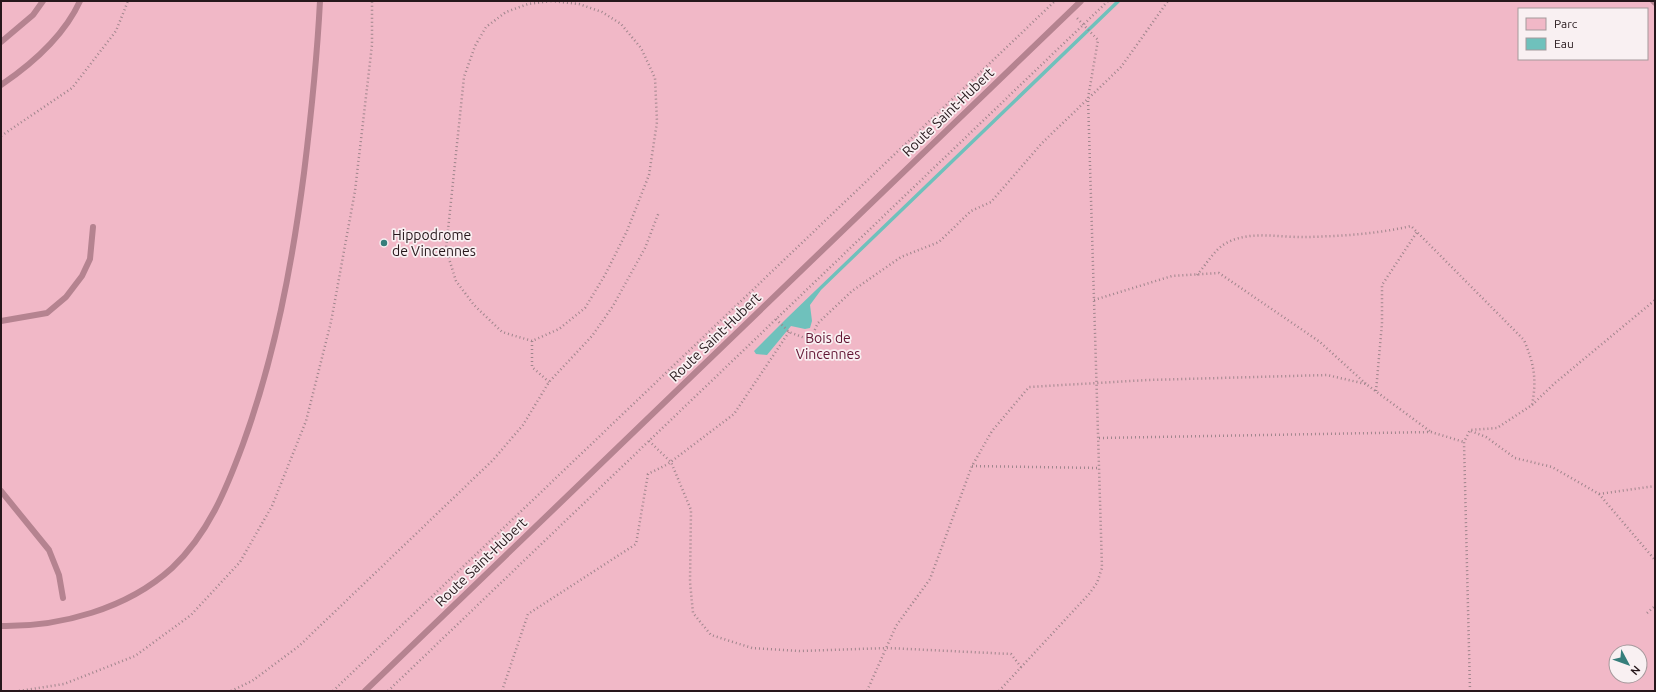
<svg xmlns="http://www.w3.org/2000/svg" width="1656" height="692" font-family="Ubuntu,sans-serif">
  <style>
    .green { fill: #f1b8c7; fill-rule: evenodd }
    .water { fill: #6fc1bc }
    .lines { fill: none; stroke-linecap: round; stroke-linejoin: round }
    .path { stroke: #9f858c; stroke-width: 2.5; stroke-dasharray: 1 3; stroke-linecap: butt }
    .lane { stroke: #b58390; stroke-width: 6 }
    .poi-dot { fill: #367e7b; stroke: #f9f0f2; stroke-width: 1.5 }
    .labels { text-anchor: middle; stroke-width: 3.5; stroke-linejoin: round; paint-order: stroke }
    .street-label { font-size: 14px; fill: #26171b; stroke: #f9f0f2 }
    .poi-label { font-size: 14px; fill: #26171b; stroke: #f9f0f2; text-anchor: start }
    .park-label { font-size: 14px; fill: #611533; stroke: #f9f0f2 }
  </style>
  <rect width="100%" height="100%" fill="#fedbe4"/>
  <path class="green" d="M1 1H1655V691H1ZM1519 9H1647V59H1519ZM1616 652H1640V676H1616Z"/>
  <path class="water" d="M1116 1H1121L821 290 810 305 812 321 810 328 805 329 791 326 767 355 756 354 754 351 788 317Z"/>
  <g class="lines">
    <path class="path" d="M551 1 579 4 602 12 621 24 641 48 655 78 657 122 649 175 627 231 605 275 585 308 559 329 532 341 502 332 474 305 456 281 446 249 464 77 475 46 486 27 506 12 528 4Z
      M1 136 72 88 116 31 128 1
      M1197 275C1205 266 1213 252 1223 245 1248 229 1280 238 1307 237 1342 236 1377 234 1411 226L1524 340C1534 364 1537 379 1532 405L1497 428 1470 430 1464 442 1470 691
      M1094 300 1172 276 1219 273 1320 342 1366 384
      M776 319 789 332 810 340 818 323 852 291 901 257 939 242 971 211 991 202 1042 143 1121 67 1168 1
      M532 341V367L549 382
      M1376 391 1382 323V285L1417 232
      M1532 405 1555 383 1655 300
      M1471 431 1486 437 1515 458 1552 467 1599 494 1655 560
      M1099 438 1431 432 1464 442
      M649 441 671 462 691 510 690 582 693 613 711 635 752 648 800 651 888 648 1011 654 1021 667
      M972 466 1099 468
      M1599 494 1655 486
      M1647 613 1655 606
      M19 691 64 684 135 656 191 615 240 562 272 506 306 421 331 322 355 191 372 45V1
      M231 691 252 681 299 646 493 460 523 425 549 382 592 336 613 306 645 248 659 212
      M333 691 1055 1
      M388 691 1108 1
      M502 691 528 614 636 544 648 474 668 464 734 414 789 332
      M867 691 896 626 930 579 972 466 992 431 1029 387 1148 380 1327 375 1366 384 1431 432
      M999 691 1089 594 1097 583 1102 568 1088 98 1098 40 1077 18"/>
    <path class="lane" d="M1653 1 1655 3
      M1 42 33 15 43 1
      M1 85C32 64 64 36 80 1
      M1 321 47 313 66 297 82 276 90 259 93 227
      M1 491 49 550 59 575 63 598
      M1 626C60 627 127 609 172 568 208 534 226 490 243 444 275 356 292 265 304 173 311 116 317 59 320 1
      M365 691 1081 1"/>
  </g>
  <circle class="poi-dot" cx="384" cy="243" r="4"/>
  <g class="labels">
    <g class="street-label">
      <text transform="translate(948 112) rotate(-44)" y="5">Route Saint-Hubert</text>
      <text transform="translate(715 337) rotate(-44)" y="5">Route Saint-Hubert</text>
      <text transform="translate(481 562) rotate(-44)" y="5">Route Saint-Hubert</text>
    </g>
    <g class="poi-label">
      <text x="392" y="240">Hippodrome<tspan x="392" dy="16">de Vincennes</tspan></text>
    </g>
    <g class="park-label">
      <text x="828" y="343">Bois de<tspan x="828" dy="16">Vincennes</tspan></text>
    </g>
  </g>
  <rect width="1656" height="692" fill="none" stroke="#26171b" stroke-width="4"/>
  <rect x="1518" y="8" width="130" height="52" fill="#f9f0f2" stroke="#a5999c"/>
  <rect x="1526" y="18" width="20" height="12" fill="#f1b8c7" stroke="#a5999c"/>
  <text x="1554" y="28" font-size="12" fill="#26171b">Parc</text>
  <rect x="1526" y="38" width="20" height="12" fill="#6fc1bc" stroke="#a5999c"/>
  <text x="1554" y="48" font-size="12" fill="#26171b">Eau</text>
  <g transform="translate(1628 664) rotate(131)"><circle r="19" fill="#f9f0f2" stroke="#a5999c"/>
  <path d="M0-3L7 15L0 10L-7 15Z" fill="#367e7b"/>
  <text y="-6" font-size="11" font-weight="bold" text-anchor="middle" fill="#26171b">N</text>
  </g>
</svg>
